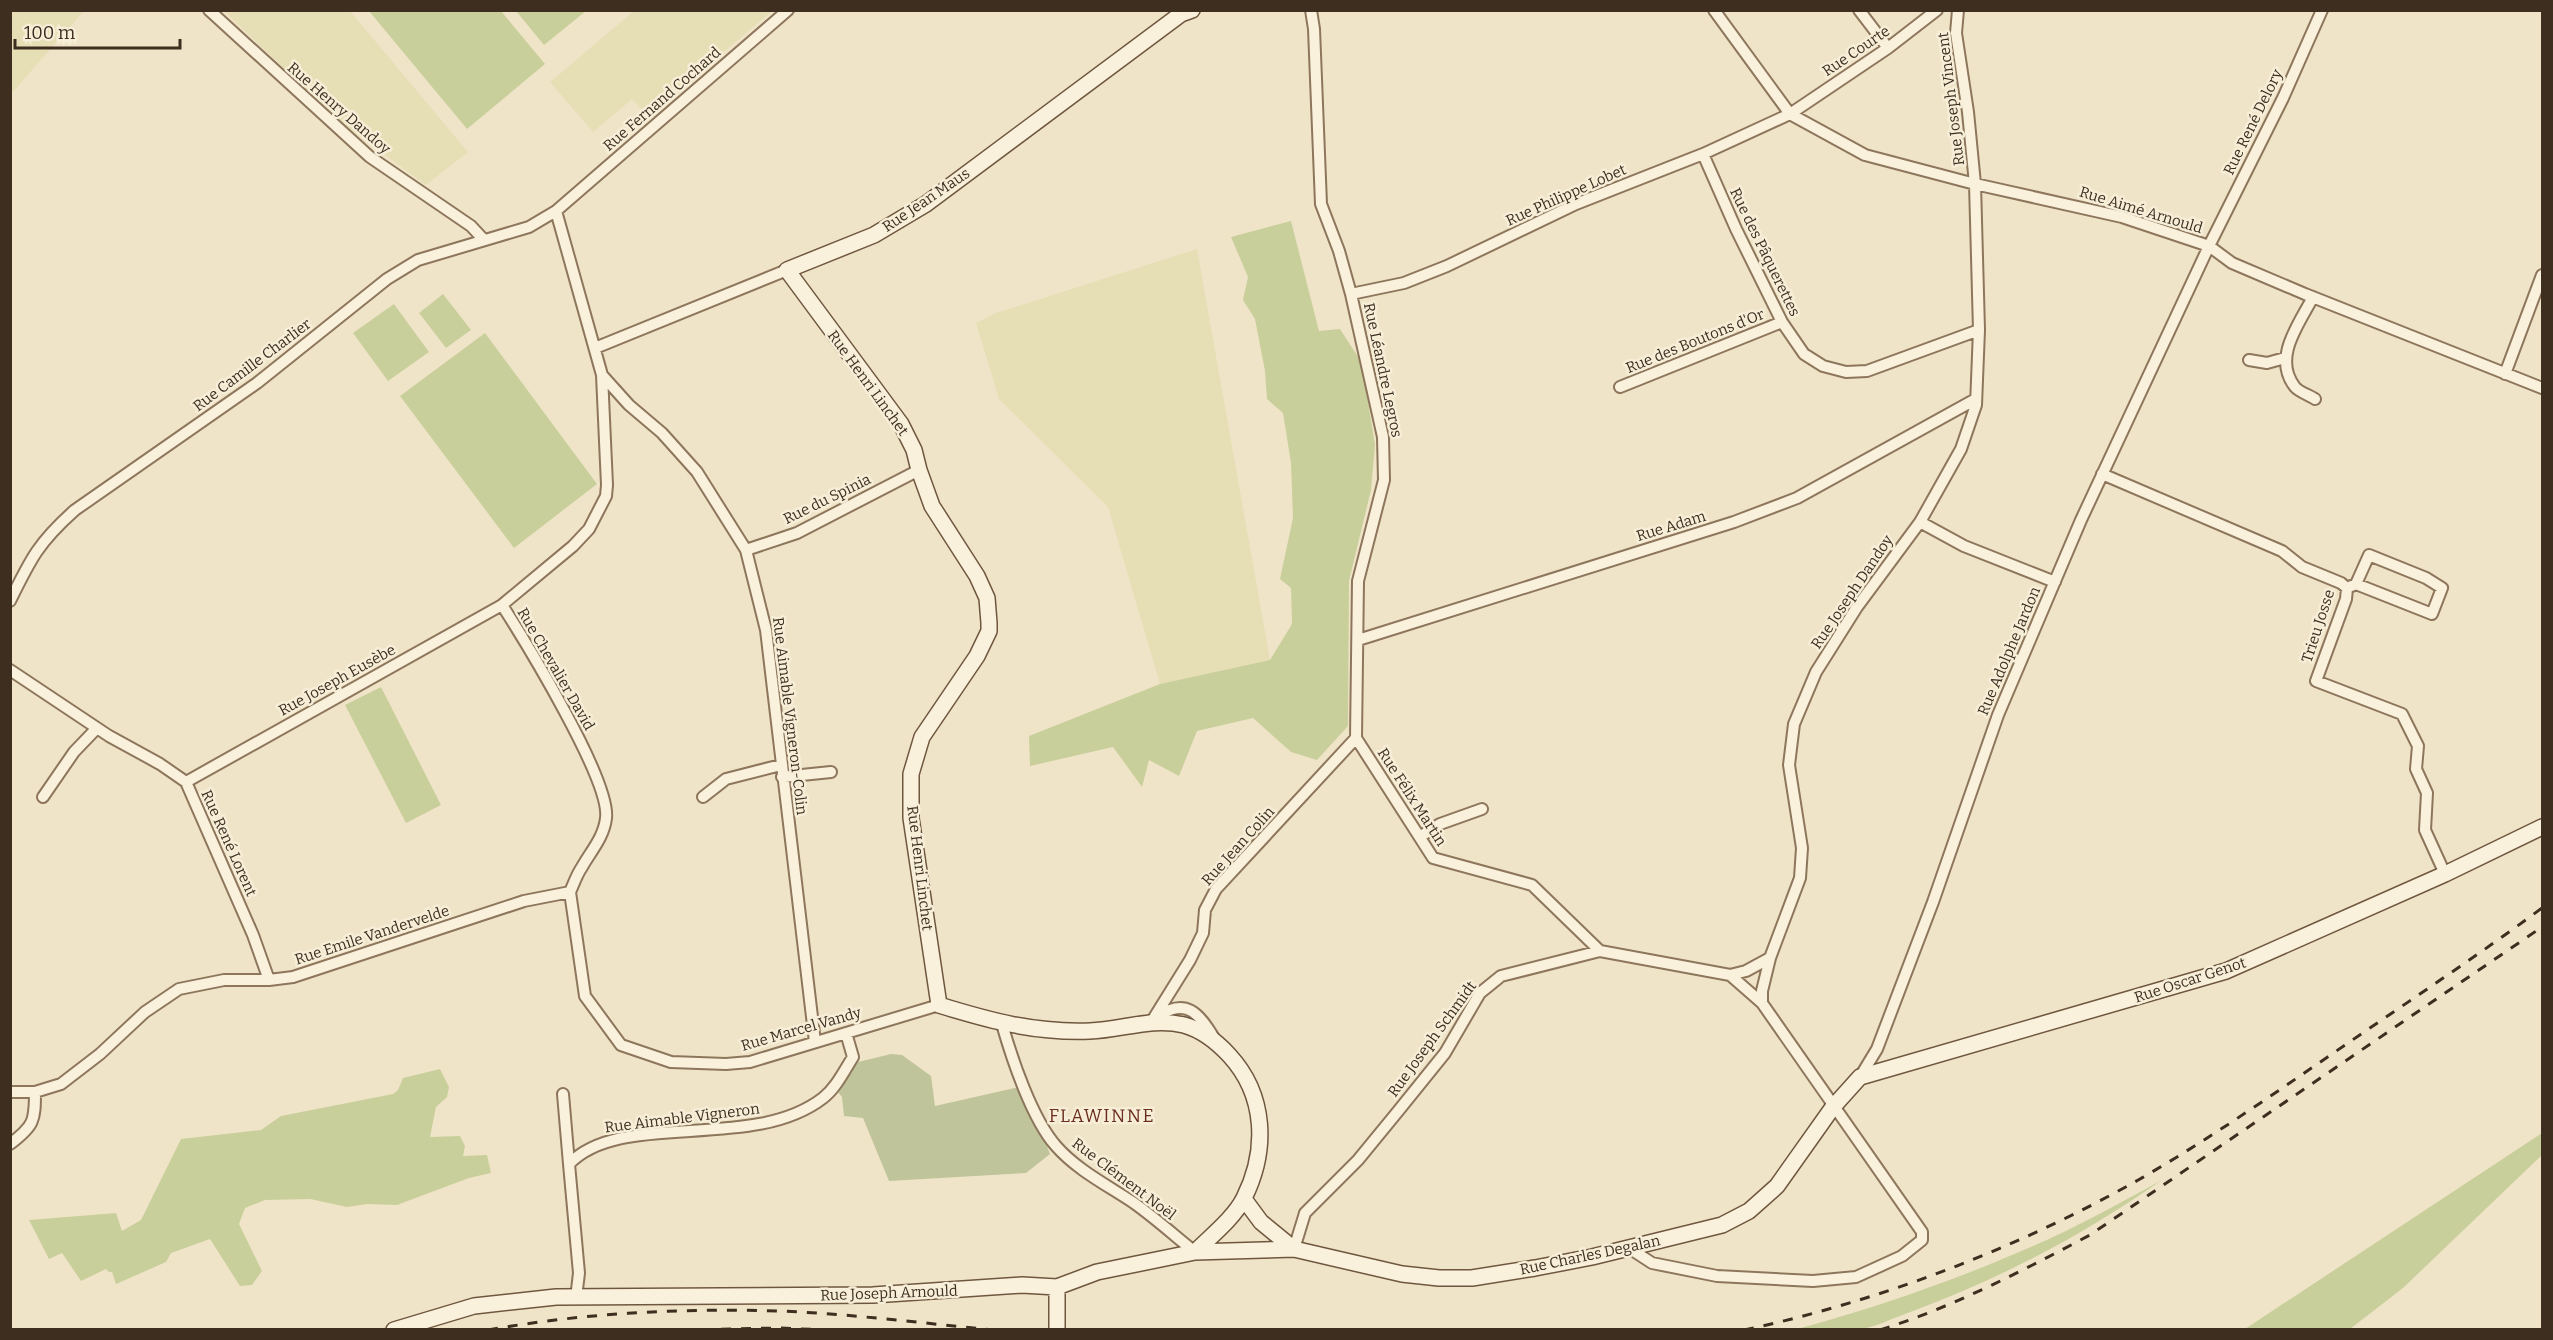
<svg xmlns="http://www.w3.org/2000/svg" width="2553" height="1340" font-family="Bitter,serif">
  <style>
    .farmland { fill: #e6deb5 }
    .green { fill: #c9cf9b }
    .cemetery { fill: #bfc49a }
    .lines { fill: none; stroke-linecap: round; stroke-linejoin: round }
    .street-casing { stroke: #8d765c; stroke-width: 14 }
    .secondary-casing { stroke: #6f573f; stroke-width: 18 }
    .street { stroke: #faf1dc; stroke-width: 10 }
    .secondary { stroke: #faf1dc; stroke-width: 15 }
    .rail { stroke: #3d2e20; stroke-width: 3; stroke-dasharray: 10 10; stroke-linecap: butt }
    .labels { text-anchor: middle; stroke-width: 5; stroke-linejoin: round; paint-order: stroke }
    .street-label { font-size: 15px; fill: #3d2e20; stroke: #f7eed8 }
    .quarter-label { font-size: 18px; letter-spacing: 1.5px; fill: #6b2e1e; stroke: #f7eed8 }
  </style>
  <rect width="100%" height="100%" fill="#f0e4c8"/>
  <path class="farmland" d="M11 10 84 11 11 94 10 11Z
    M224 11H350L468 152 426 185 341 123Z
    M634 11V10L772 11 648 116 632 99 593 132 550 82Z
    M1197 249 1270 660 1160 684 1108 507 999 399 976 323 996 313Z"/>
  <path class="green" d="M369 11H501L545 64 467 129Z
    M516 11H586L544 45Z
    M1291 221 1319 331 1340 329 1362 363 1375 445 1371 490 1349 581 1348 726 1317 760 1291 752 1253 718 1197 731 1179 776 1149 760 1142 787 1113 747 1030 766 1029 736 1160 684 1270 660 1292 624 1291 588 1280 579 1293 518 1291 463 1283 413 1267 399 1265 371 1255 319 1243 300 1248 277 1231 237Z
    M443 294 471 330 446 348 419 313Z
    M394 304 429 352 388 381 353 333Z
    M485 333 597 484 514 548 400 396Z
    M381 687 441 805 406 823 345 705Z
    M440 1069 449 1087 447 1097 436 1107 430 1137 460 1136 465 1146 463 1156 487 1155 491 1173 469 1178 397 1205 367 1204 347 1207 310 1199 265 1200 245 1208 239 1224 262 1271 252 1285 240 1286 210 1239 171 1253 166 1262 116 1284 112 1272H109L106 1269 81 1281 62 1253 49 1259 29 1220 116 1213 122 1231 141 1220 181 1139 261 1130 281 1116 393 1094 398 1090 403 1078Z
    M2542 1133V1155L2403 1288 2350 1329H2245Z
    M2162 1180C2085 1234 2002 1278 1913 1311 1895 1317 1875 1328 1856 1330 1837 1331 1817 1330 1797 1329 1878 1307 1956 1280 2033 1246 2077 1227 2120 1203 2162 1180Z"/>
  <path class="cemetery" d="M891 1054 902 1055 931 1076 935 1106 1024 1086 1050 1154 1026 1173 889 1181 863 1118 844 1116 842 1097 837 1091 849 1073H852L854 1063Z"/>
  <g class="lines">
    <g class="street-casing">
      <path id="street" d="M209 10 370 157 471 226 484 240
        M1311 10 1314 29 1321 204 1339 251 1351 294 1383 437 1384 480 1358 581 1356 738
        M1714 10 1790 114 1865 155 1975 184 2122 217 2209 246 2232 263 2305 294 2542 388
        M1859 10 1888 48
        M1703 154 1736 229 1782 322 1804 354 1823 366 1846 372 1867 371 1979 330
        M1351 294 1404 283 1447 266 1576 204 1703 154 1790 114 1888 48 1937 10
        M2313 297C2299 324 2272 358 2295 387 2299 392 2309 395 2315 399
        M595 348 787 270
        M2249 360 2267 363 2285 358
        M2505 374 2542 275
        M602 375 629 405 662 433 697 472 746 550 766 630 815 1042
        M1620 387 1782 322
        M2102 474 2282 551 2302 567 2341 583 2347 588 2346 599 2316 681 2402 714 2418 746 2416 769 2427 793 2425 830 2445 874
        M1920 522 1964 546 2055 582
        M746 550 797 533 919 470
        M2347 588 2356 584 2432 614 2442 588 2426 578 2369 555 2356 584
        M10 601C31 558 39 542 75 510L257 383 387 279 418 260 529 227 556 211 788 10
        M502 605C525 641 611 781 606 818 604 837 591 851 582 867 577 874 574 883 570 892
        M1358 640 1734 522 1797 498 1976 399
        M10 670 109 736 160 764 186 782 253 935 269 980
        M1356 738 1433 858 1532 885 1600 951
        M782 777 831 772
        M186 782 502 605 573 546 589 529 606 496 607 485 602 375 556 211
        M43 797 74 752 97 728
        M703 797 726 779 781 765
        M1421 836 1440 824 1482 809
        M570 892 585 996 621 1045 671 1062 726 1064 750 1062 939 1005
        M1730 975 1762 1003
        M1157 1017C1186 997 1199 1013 1214 1038
        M1152 1021 1190 960 1203 933 1205 910 1216 889 1356 738
        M1002 1024C1012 1059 1032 1119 1056 1146 1077 1170 1107 1185 1134 1203 1155 1218 1175 1236 1195 1252
        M1860 1077 1877 1049 1933 902 1998 715 2081 520 2209 246 2283 98 2322 10
        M10 1092H35L61 1084 100 1054 145 1012 179 989 224 980H269L293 977 524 901 570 892
        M563 1094 569 1164
        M10 1144C34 1126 35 1121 35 1092
        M1629 1248 1652 1263 1717 1276 1813 1281 1856 1277 1902 1256 1922 1240V1232L1762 1003V991L1770 958 1800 878 1802 848 1789 765 1794 724 1816 672 1857 607 1920 522 1961 449 1976 405 1979 330 1975 184 1968 112 1956 33 1958 10
        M1294 1249 1305 1213 1358 1160 1399 1110 1445 1053 1480 993 1501 976 1600 951 1730 975 1746 971 1770 958
        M576 1298 579 1273 569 1164C622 1109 752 1153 823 1098 836 1088 844 1071 853 1057L846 1033"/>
    </g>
    <g class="secondary-casing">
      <path id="secondary" d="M1192 10 1181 14 926 204 874 235 787 270 901 424 914 450 919 470 932 506 977 576 987 598 989 623V631L977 656 922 737 911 774V818L939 1005C991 1021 1035 1033 1090 1031 1122 1030 1152 1017 1184 1025 1202 1030 1217 1042 1229 1055 1266 1095 1268 1150 1244 1198 1234 1218 1211 1236 1195 1252
        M1244 1199 1261 1222 1294 1249
        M394 1330 474 1306 556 1297 873 1295 1022 1285 1057 1287 1097 1272 1195 1252 1294 1249 1402 1274 1439 1278H1472L1535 1268 1592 1257 1722 1225 1749 1211 1777 1186 1833 1107 1860 1077 2226 971 2445 874 2542 827
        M1057 1330V1287"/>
    </g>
    <use href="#street" class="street"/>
    <use href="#secondary" class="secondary"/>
    <path class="rail" d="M488 1330C583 1313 683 1308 779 1311 851 1314 922 1323 993 1330
      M681 1330 778 1328 830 1330
      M1744 1330C1881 1301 2018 1248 2140 1179 2213 1137 2282 1088 2351 1041 2415 997 2480 954 2542 908
      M1880 1330C1953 1307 2022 1271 2090 1235L2542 927"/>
  </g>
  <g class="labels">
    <g class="street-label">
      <text transform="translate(1856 51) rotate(-34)" y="5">Rue Courte</text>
      <text transform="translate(662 99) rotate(-41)" y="5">Rue Fernand Cochard</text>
      <text transform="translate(1951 99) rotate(-97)" y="5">Rue Joseph Vincent</text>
      <text transform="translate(339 108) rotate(41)" y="5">Rue Henry Dandoy</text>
      <text transform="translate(2253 122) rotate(-64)" y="5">Rue René Delory</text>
      <text transform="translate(1566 195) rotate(-24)" y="5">Rue Philippe Lobet</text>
      <text transform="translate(926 200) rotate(-34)" y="5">Rue Jean Maus</text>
      <text transform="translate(2141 210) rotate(17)" y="5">Rue Aimé Arnould</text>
      <text transform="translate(1765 252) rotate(64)" y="5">Rue des Pâquerettes</text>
      <text transform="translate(1695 341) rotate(-22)" y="5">Rue des Boutons d'Or</text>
      <text transform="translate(252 365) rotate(-37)" y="5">Rue Camille Charlier</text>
      <text transform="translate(1383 370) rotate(78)" y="5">Rue Léandre Legros</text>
      <text transform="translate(868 383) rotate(54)" y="5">Rue Henri Linchet</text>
      <text transform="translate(827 499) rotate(-26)" y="5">Rue du Spinia</text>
      <text transform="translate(1671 526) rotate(-17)" y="5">Rue Adam</text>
      <text transform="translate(1852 592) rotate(-56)" y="5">Rue Joseph Dandoy</text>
      <text transform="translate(2318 626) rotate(-72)" y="5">Trieu Josse</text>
      <text transform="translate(2009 651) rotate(-67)" y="5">Rue Adolphe Jardon</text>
      <text transform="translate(556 669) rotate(60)" y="5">Rue Chevalier David</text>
      <text transform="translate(337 680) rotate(-29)" y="5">Rue Joseph Eusèbe</text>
      <text transform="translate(790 716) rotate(83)" y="5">Rue Aimable Vigneron-Colin</text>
      <text transform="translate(1412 797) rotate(57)" y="5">Rue Félix Martin</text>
      <text transform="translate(229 843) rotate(66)" y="5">Rue René Lorent</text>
      <text transform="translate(1238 846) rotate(-48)" y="5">Rue Jean Colin</text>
      <text transform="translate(920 868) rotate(83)" y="5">Rue Henri Linchet</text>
      <text transform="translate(372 935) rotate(-18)" y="5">Rue Emile Vandervelde</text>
      <text transform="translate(2190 980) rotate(-18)" y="5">Rue Oscar Genot</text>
      <text transform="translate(801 1029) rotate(-16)" y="5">Rue Marcel Vandy</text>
      <text transform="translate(1432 1039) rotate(-54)" y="5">Rue Joseph Schmidt</text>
      <text transform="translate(682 1118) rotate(-7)" y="5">Rue Aimable Vigneron</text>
      <text transform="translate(1124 1179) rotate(37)" y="5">Rue Clément Noël</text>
      <text transform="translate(1590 1255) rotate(-12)" y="5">Rue Charles Degalan</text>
      <text transform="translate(889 1293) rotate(-2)" y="5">Rue Joseph Arnould</text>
    </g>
    <g class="quarter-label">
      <text x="1102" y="1122">FLAWINNE</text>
    </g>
  </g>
  <rect width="2553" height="1340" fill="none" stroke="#3d2e20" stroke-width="24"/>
  <path d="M15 39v9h165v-9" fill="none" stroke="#3d2e20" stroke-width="3"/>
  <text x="24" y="39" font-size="18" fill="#3d2e20" stroke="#f7eed8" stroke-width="4.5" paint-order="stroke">100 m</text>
</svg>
